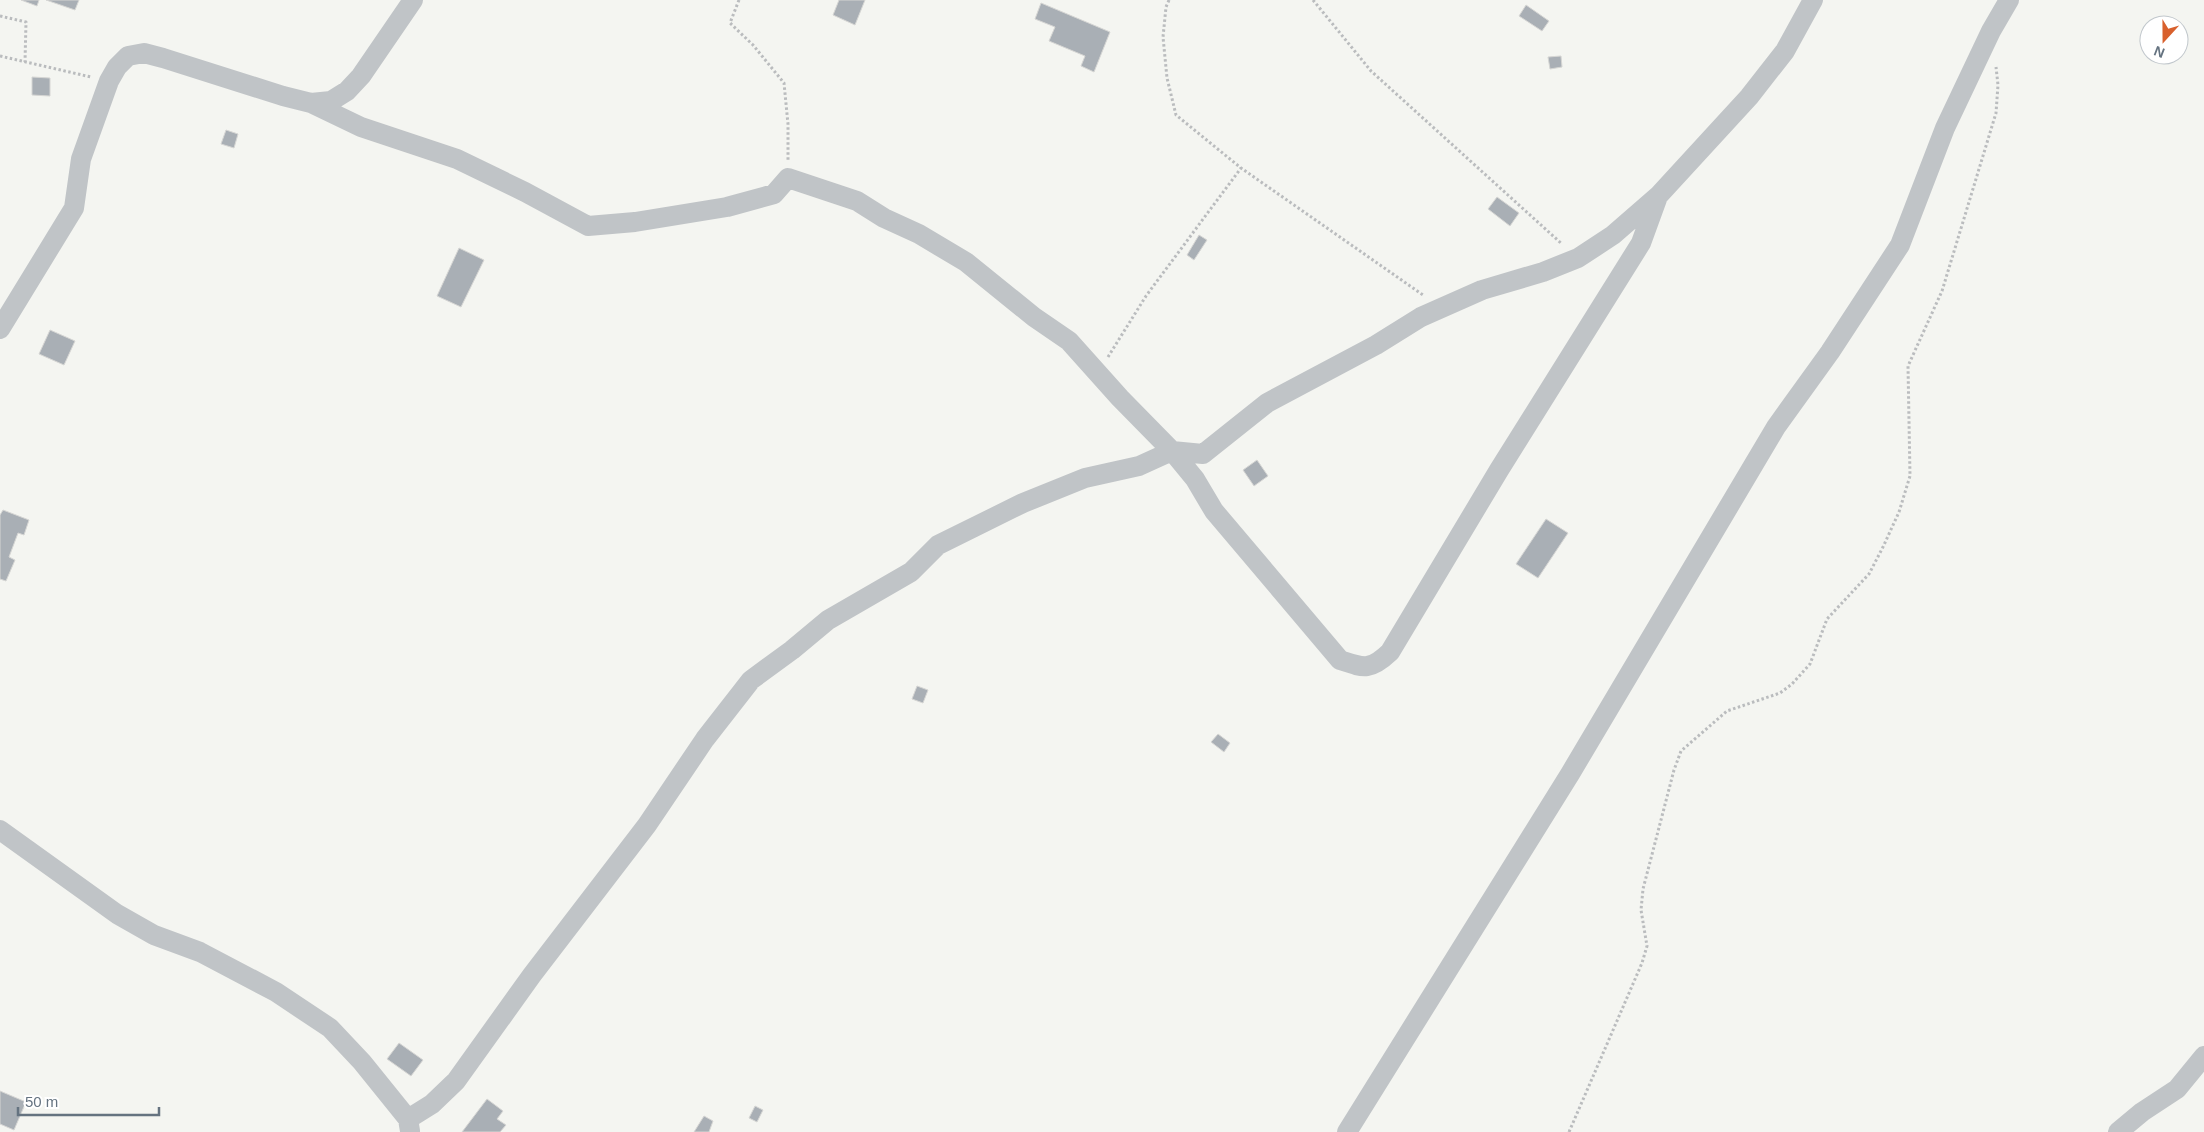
<svg xmlns="http://www.w3.org/2000/svg" width="2204" height="1132" font-family="Arial,sans-serif">
  <style>
    .building { fill: #a9afb5; stroke: #d6d6d4 }
    .lines { fill: none; stroke-linecap: round; stroke-linejoin: round }
    .path { stroke: #babcbe; stroke-width: 3; stroke-dasharray: 2.5 2.5; stroke-linecap: butt }
    .minor { stroke: #c0c4c7; stroke-width: 20 }
  </style>
  <rect width="100%" height="100%" fill="#f4f5f1"/>
  <path class="building" d="M21 0H39L37 6Z
    M46 0H79L75 10Z
    M839 0H865L855 25 833 15Z
    M1041 3 1110 32 1094 72 1081 66 1085 56 1049 41 1055 27 1035 19Z
    M1526 5 1549 21 1542 31 1519 16Z
    M1561 56 1562 67 1550 69 1548 57Z
    M32 77 50 78V96L32 95Z
    M226 130 238 134 234 148 221 144Z
    M1497 197 1519 213 1510 226 1488 209Z
    M1199 235 1207 240 1194 260 1187 255Z
    M459 248 484 260 461 307 437 296Z
    M50 330 75 341 64 365 39 354Z
    M1257 460 1268 476 1254 486 1243 470Z
    M3 510 29 520 24 535 18 533 9 557 15 560 6 581 0 579V515Z
    M1546 519 1568 533 1538 578 1516 564Z
    M917 686 928 690 923 703 912 699Z
    M1218 734 1230 743 1224 752 1211 742Z
    M399 1043 423 1060 411 1076 387 1059Z
    M0 1091 26 1102 14 1130 0 1124Z
    M487 1099 503 1111 497 1119 506 1125 500 1132H462Z
    M755 1106 763 1110 757 1122 749 1118Z
    M704 1116 713 1121 709 1132H694Z"/>
  <g class="lines">
    <path class="path" d="M739 0 730 23 753 45 784 83 788 124V160
      M1169 0 1166 7 1163 37 1167 78 1176 115 1241 168 1423 295
      M1313 0 1371 71 1562 244
      M0 16 26 22 25 62
      M0 56 91 77
      M1108 357 1146 296 1241 168
      M1569 1132 1642 963 1647 946 1641 910 1643 889 1674 770 1681 751 1727 711 1780 693 1792 684 1810 664 1827 619 1869 574 1883 547 1899 512 1910 476 1908 366 1942 291 1996 113 1998 85 1996 67"/>
    <path class="minor" d="M311 103 361 127 457 159 525 192 588 226 635 222 727 207 774 194 788 178 857 201 884 218 919 234 966 262 1034 317 1069 341 1120 398 1172 451 1195 479 1214 511 1340 660C1364 668 1370 671 1390 652L1499 470 1641 243 1657 199
      M0 329 74 208 81 159 109 81 117 67 128 56 144 53 163 58 283 96 311 103 331 101 347 91 361 76 413 0
      M0 830 117 914 154 935 200 952 276 992 330 1028 362 1062 408 1119 410 1131
      M408 1119 432 1104 456 1081 532 975 647 825 705 739 751 680 792 650 828 620 911 572 938 545 1023 503 1085 478 1139 466 1172 451 1203 454 1267 403 1376 345 1421 317 1482 290 1543 272 1578 258 1613 235 1659 195 1749 97 1785 51 1813 0
      M1347 1132 1570 774 1776 427 1830 352 1900 245 1945 128 1991 31 2009 0
      M2118 1132 2142 1112 2177 1089 2204 1056"/>
  </g>
  <g transform="translate(2164 40) rotate(201)"><circle r="24" fill="#ffffff" stroke="#c1c7cc"/>
  <path d="M0-4L9 19L0 12L-9 19Z" fill="#d8602d"/>
  <text y="-8" font-size="14" font-weight="bold" text-anchor="middle" fill="#657380">N</text>
  </g>
  <path d="M18 1107v8h141v-8" fill="none" stroke="#657380" stroke-width="2.5"/>
  <text x="25" y="1107" font-size="15" fill="#657380" stroke="#ffffff" stroke-width="4" paint-order="stroke">50 m</text>
</svg>
